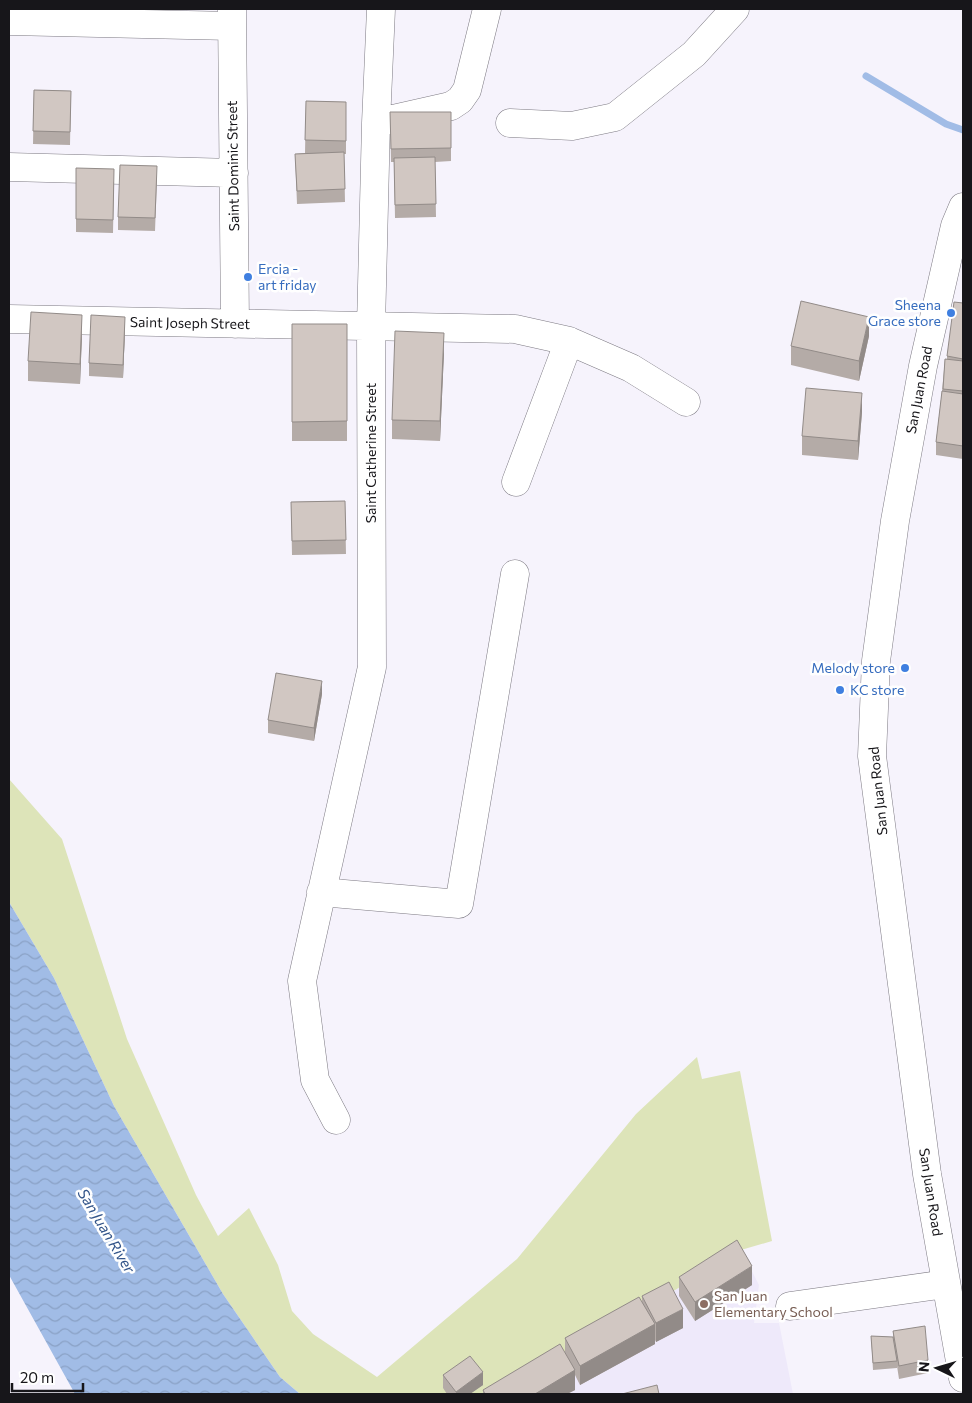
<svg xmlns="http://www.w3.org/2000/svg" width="972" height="1403" font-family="Commissioner,sans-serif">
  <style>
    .built { fill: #eee9fa }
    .grass { fill: #dde4b9 }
    .water { fill: url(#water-waves) }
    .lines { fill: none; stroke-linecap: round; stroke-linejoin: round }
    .stream { stroke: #a1bce6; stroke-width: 7 }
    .minor-casing { stroke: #7d7a83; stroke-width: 29 }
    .minor { stroke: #fff; stroke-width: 28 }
    .wall { fill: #b4aba7 }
    .shaded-wall { fill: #928b88 }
    .building { fill: #d1c7c2; stroke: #928b88 }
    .shop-dot { fill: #3f7fe0; stroke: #fff; stroke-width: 2 }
    .education-dot { fill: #8d6e63; stroke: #fff; stroke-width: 2 }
    .labels { text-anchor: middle; stroke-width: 5; stroke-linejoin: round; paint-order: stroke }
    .street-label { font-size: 14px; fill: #17161a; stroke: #fff }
    .shop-label { font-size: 14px; fill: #366cbe; stroke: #fff; text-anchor: start }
    .education-label { font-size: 14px; fill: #785e54; stroke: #fff; text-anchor: start }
    .water-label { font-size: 15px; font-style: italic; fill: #33558a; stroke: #fff }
  </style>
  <defs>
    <pattern id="water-waves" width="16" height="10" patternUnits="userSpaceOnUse" patternTransform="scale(1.25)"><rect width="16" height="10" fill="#a1bce6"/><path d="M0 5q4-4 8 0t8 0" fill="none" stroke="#8aa1c5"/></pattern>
  </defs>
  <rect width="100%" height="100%" fill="#f6f3fc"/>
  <path class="built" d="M741 1250 759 1285 754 1323H779L793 1394H504Z"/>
  <path class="grass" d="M9 779 62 839 127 1039 196 1195 218 1236 249 1208 278 1265 292 1311 313 1334 377 1377 517 1259 636 1114 697 1057 702 1079 740 1071 772 1241 741 1250 504 1394H300L280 1377 223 1294 114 1106 54 978 9 902Z"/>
  <path class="water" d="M9 902 54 978 114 1106 223 1294 280 1377 300 1394H75L9 1275Z"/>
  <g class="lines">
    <path class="stream" d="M866 76 946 124 963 130"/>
    <g class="minor-casing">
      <path id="minor" d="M232 9 235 324
        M9 21 232 26
        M389 120 451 106 460 100 467 90 487 9
        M510 123 572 126 615 117 694 54 735 9
        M9 167 234 173
        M963 207 955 226 923 366 895 521 876 661 872 756 927 1174 963 1378
        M9 319 515 329 569 341 516 482
        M569 341 631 368 686 402
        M321 892 459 904 515 574
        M336 1120 315 1080 302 981 372 667 371 327 376 123 381 9
        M790 1306 946 1284"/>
    </g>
    <use href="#minor" class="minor"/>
  </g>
  <path class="wall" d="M34 90 71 91 70 145 33 144Z
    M306 101 346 102V154H344L345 202 297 204 295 154 305 153Z
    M390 112H451V161L435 162 436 217 395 218 394 162H391Z
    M76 168 114 182 113 233 76 232Z
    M157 179 155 231 118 230V217Z
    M963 303V459L936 455V442L942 391 945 359H947V356Z
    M292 324H347V441H292Z
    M125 330 123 378 89 376V363Z
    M82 334 80 384 28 381V361Z
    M869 336 859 381 791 365V346Z
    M444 352 440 441 392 439V420Z
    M862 412 858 460 802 455V436Z
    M345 501 346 554 292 555 291 502Z
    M322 694 314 741 268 733V720Z
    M679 1277 752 1285 695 1321 679 1296Z
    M642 1296 683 1328 656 1342 655 1340V1344L580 1385 575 1375V1390L567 1394H483V1390L565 1353V1338L642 1302Z
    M893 1331 928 1360V1373L899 1379 897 1366V1368L873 1370 871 1336 893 1337Z
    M443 1375 483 1385 470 1394H447L443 1388Z"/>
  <path class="shaded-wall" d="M82 315V334L80 384V364Z
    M125 317V330L123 378V365Z
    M869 317V336L859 381V361Z
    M444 333V352L440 441V421Z
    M862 393V412L858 460V441Z
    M322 681V694L314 741V728Z
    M752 1266V1285L695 1321V1302Z
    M683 1309V1328L656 1342V1323Z
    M655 1324V1344L580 1385V1366Z
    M575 1370V1390L567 1394H535Z
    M483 1372V1385L470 1394H456V1392Z"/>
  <path class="building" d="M34 90 71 91 70 132 33 131Z
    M306 101 346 102V141L305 140Z
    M390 112H451V148L391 149Z
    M344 152 345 189 297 191 295 154Z
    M435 157 436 204 395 205 394 158Z
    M120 165 157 166 155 218 118 217Z
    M76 168 114 169 113 220 76 219Z
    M801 301 869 317 859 361 791 346Z
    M954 302 963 303V359L947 356Z
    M31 312 82 315 80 364 28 361Z
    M91 315 125 317 123 365 89 363Z
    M292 324H347V421L292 422Z
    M395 331 444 333 440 421 392 420Z
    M945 359 963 361V391L943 389Z
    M806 388 862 393 858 441 802 436Z
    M942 391 963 394V446L936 442Z
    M345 501 346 540 292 541 291 502Z
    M276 673 322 681 314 728 268 720Z
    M737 1240 752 1266 695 1302 679 1277Z
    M669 1282 683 1309 656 1323 642 1296Z
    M639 1297 655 1324 580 1366 565 1338Z
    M925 1326 928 1360 899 1366 893 1331Z
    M871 1336 893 1337 897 1361 873 1363Z
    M560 1344 575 1370 535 1394H485L483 1390Z
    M470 1356 483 1372 456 1392 443 1375Z
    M657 1385 659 1394H622Z"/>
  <g class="shop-dot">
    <circle cx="248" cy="277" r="5"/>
    <circle cx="951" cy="313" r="5"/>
    <circle cx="905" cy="668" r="5"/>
    <circle cx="840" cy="690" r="5"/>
  </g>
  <circle class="education-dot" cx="704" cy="1304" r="5"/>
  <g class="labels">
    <g class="street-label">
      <text transform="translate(233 166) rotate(-91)" y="5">Saint Dominic Street</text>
      <text transform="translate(190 323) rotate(1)" y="5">Saint Joseph Street</text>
      <text transform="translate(919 390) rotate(-79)" y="5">San Juan Road</text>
      <text transform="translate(371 453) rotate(-90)" y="5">Saint Catherine Street</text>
      <text transform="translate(878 791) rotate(-96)" y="5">San Juan Road</text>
      <text transform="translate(931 1192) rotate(81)" y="5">San Juan Road</text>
    </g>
    <g class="shop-label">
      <text x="258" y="274">Ercia -<tspan x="258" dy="16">art friday</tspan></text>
      <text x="941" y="310" text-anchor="end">Sheena<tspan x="941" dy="16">Grace store</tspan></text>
      <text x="895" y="673" text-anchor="end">Melody store</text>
      <text x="850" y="695">KC store</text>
    </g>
    <g class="education-label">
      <text x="714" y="1301">San Juan<tspan x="714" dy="16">Elementary School</tspan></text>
    </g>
    <g class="water-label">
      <text transform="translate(106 1231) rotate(59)" y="5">San Juan River</text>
    </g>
  </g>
  <rect width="972" height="1403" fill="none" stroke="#17161a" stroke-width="20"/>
  <g transform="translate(937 1368) rotate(275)" stroke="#ffffff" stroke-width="4" paint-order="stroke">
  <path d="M0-4L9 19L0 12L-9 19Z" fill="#17161a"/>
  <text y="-8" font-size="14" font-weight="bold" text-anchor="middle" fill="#17161a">N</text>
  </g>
  <path d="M12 1383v8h71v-8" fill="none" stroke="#17161a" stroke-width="2.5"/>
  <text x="20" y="1383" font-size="15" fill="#17161a" stroke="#ffffff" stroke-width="4" paint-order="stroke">20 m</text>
</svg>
